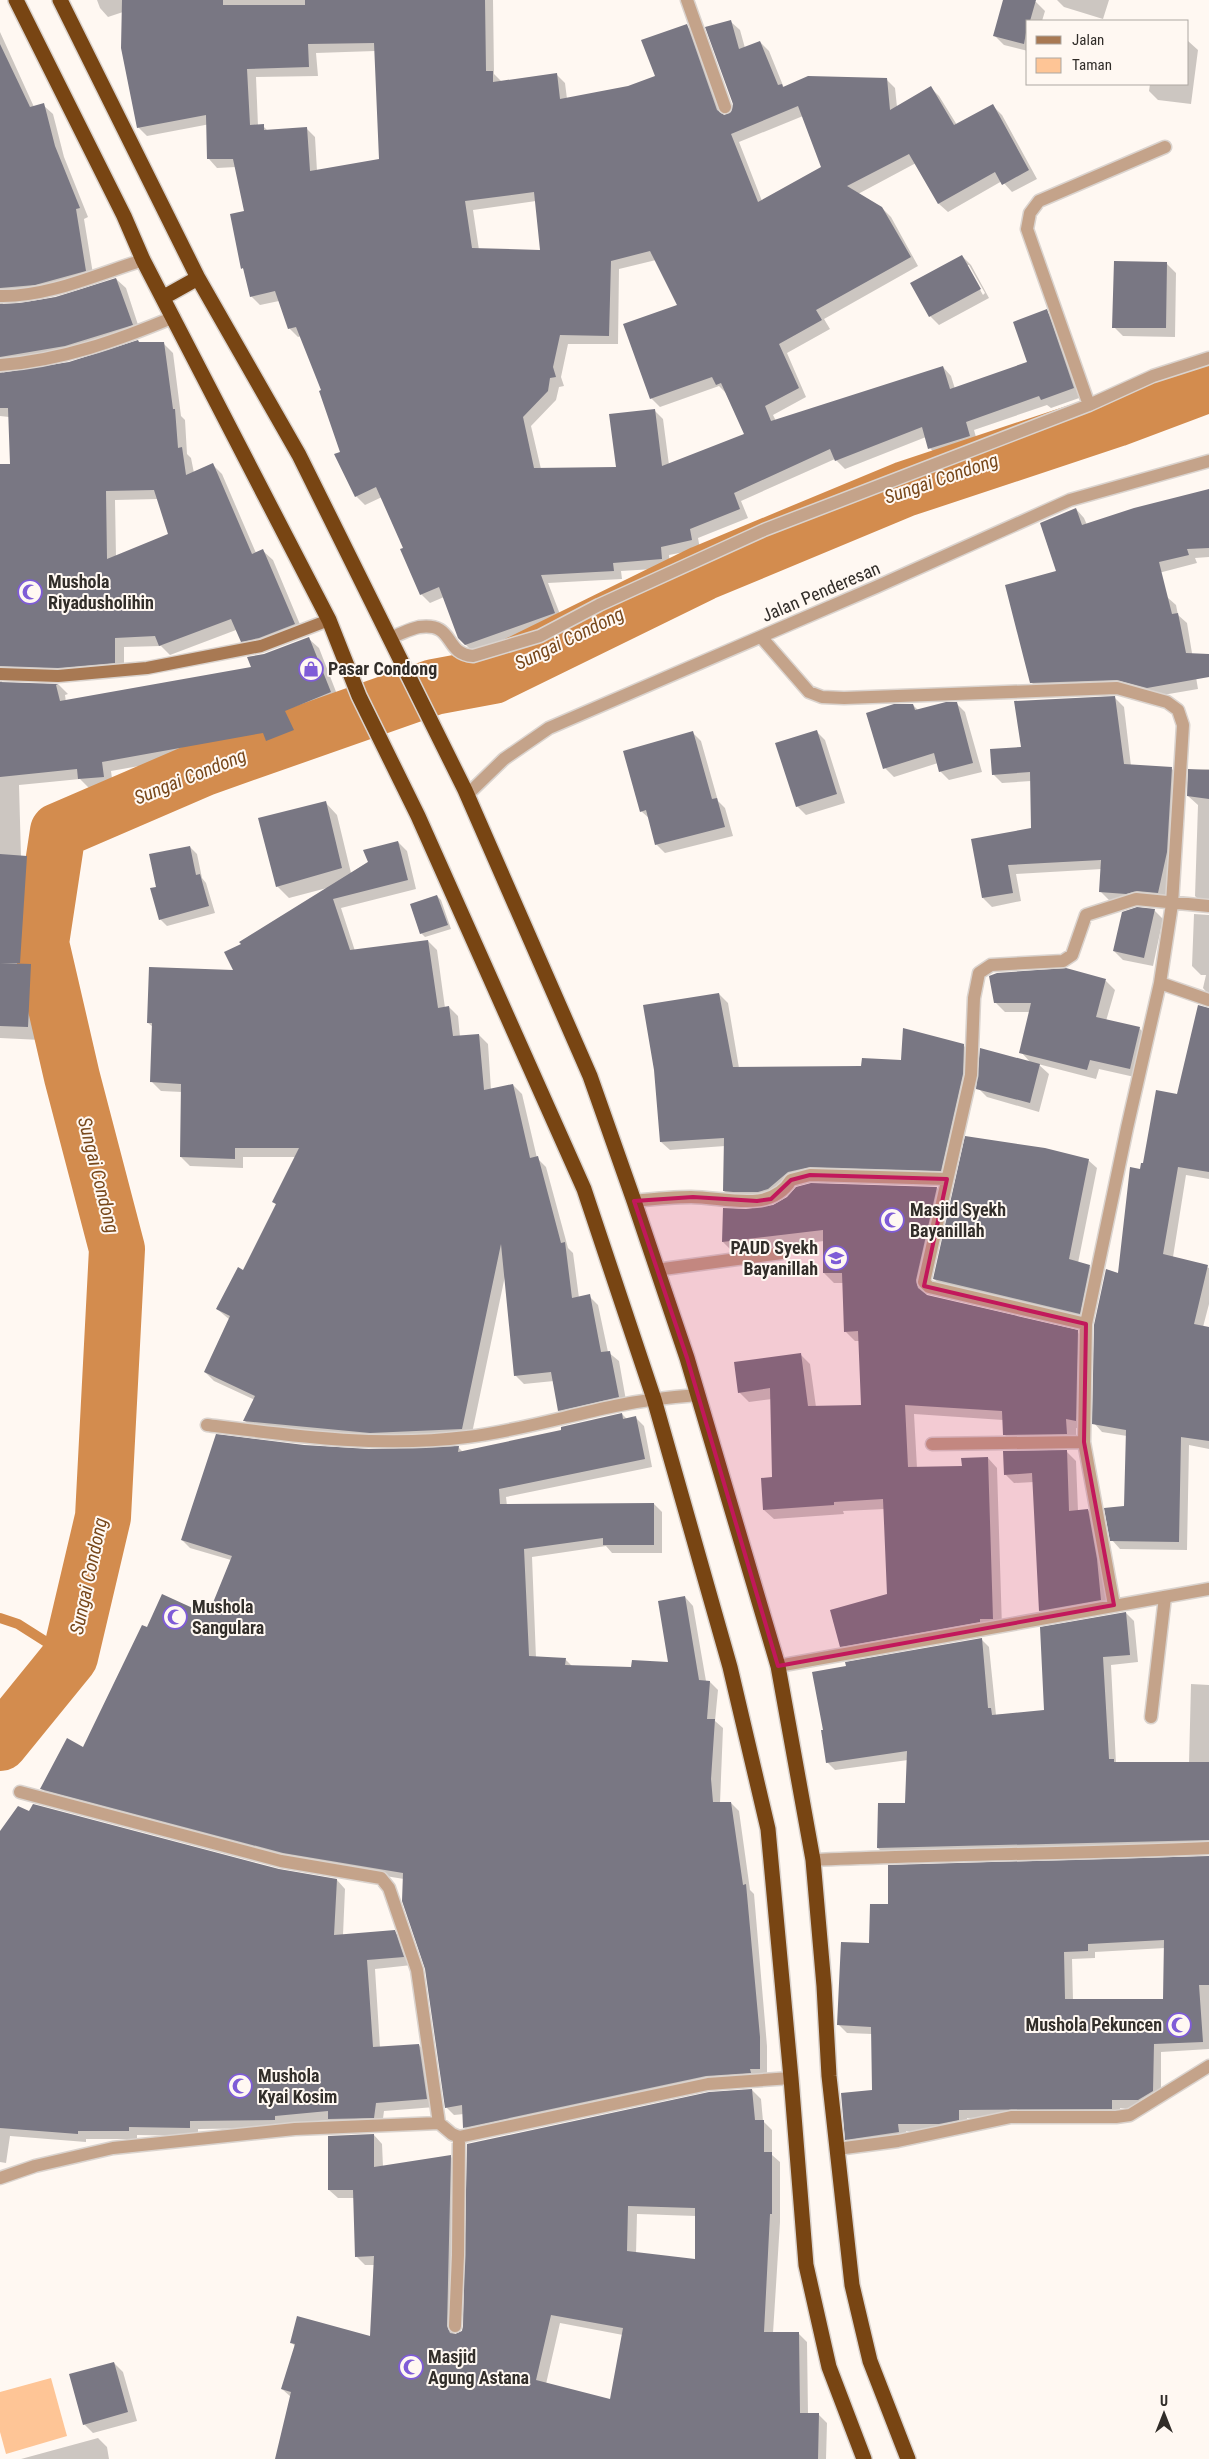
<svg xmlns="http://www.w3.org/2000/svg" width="1209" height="2459" font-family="'Roboto Condensed',sans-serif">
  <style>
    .green { fill: #fec596 }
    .shadow { fill: #0003; fill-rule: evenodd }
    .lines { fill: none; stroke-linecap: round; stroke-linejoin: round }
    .stream { stroke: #d38c4e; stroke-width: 10 }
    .river { stroke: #d38c4e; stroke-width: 56 }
    .building { fill: #797783; fill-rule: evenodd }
    .lane-casing { stroke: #dad3ce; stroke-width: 15 }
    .street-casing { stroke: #dad3ce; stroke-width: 15 }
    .secondary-casing { stroke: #dad3ce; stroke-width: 15 }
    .highway-casing { stroke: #dad3ce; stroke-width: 18 }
    .lane { stroke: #c4a38a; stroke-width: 12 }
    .street { stroke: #c4a38a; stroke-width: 12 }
    .secondary { stroke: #a87953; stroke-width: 12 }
    .highway { stroke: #784513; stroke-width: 15 }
    .marked { fill: #c2185b; fill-opacity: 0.2; stroke: #c2185b; stroke-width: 4; stroke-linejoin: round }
    .labels { text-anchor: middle; stroke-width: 4; stroke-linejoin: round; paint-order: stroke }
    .poi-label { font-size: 18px; font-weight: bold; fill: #312d29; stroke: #fff8f2; text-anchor: start }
    .street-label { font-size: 18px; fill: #312d29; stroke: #fff8f2 }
    .water-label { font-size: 19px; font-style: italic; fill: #78481b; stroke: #fff8f2 }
  </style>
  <rect width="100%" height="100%" fill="#fff8f2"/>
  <path class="green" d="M51 2378 67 2436 6 2454 0 2432V2392Z"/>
  <path class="shadow" d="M97 0H188L226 121 147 136 138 127 123 12 108 17 100 8Z
    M222 0H493L494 74 502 82 556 74 565 83 567 99 628 87 657 77 686 25 695 34 724 115 733 113 731 22 740 30 745 48 760 42 769 51 784 88 886 79 895 88 897 107 930 87 939 96 957 125 993 106 1002 115 1037 179 1012 192 1002 181 948 212 939 204 916 163 858 194 882 208 891 217 918 266 824 319 830 329 787 353 806 397 773 415 776 421 943 367 951 376 955 389 1029 363 1046 311 1055 320 1082 397 1051 408 1047 405 974 430 978 444 938 457 930 448 926 437 845 469 835 459 741 501 748 518 698 538 700 549 669 555 670 568 621 571 622 579 548 583 563 622 474 653 459 638 444 597 430 603 421 594 405 548 382 497 365 505 356 496 322 391 301 336 298 337 290 329 279 301 260 305 251 296 245 271 243 268 245 212 236 167 217 168 209 159ZM375 51 381 160 317 171 315 137 306 128 268 131 263 126H258L256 77 318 76 316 53ZM803 116 823 168 762 201 739 142ZM536 201 542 252 479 250 473 210ZM656 260 678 306 651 398 660 407 719 386 726 393 746 434 669 465 663 419 654 410 617 468 541 469 531 426 556 400 559 387 564 386 561 377 568 344H618L619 269Z
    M1004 0H1030L1036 2 1045 11 1042 21H1028V51L1004 45 995 36Z
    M1057 0H1109L1103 19 1064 7Z
    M0 32 34 107 43 105 53 114 64 157 88 217 84 219 94 280 6 298 2 305 38 302 116 279 126 288 141 334 8 366 2 374 69 363 139 343H163L173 353 181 416 185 420 187 454 191 458 194 473 213 465 222 474 256 553 263 551 273 560 304 634 251 651 242 641 236 630 170 655 161 646 124 647V672L2 680V683L59 685 68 694 65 695 66 702 253 668 264 655 309 639 319 648 340 702 294 720 302 740 277 750 269 743 111 771 113 786 89 788 80 779 19 785 21 857H26L36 867 32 919 0 914V466H11L9 417 0 416ZM158 499 170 535 116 557 115 500Z
    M1188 41 1198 50 1191 104 1158 100 1149 91 1150 84H1188Z
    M962 256 971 265 989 298 939 325 930 316ZM966 265H969L985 293 983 295Z
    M1167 264 1176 273 1175 337 1123 336 1114 327Z
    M1209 491V557L1195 558 1197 563 1074 595 1167 597 1176 605 1178 615 1187 623 1198 689 1157 696 1126 688 1040 691 1031 682 1076 509 1084 518 1087 525Z
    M1114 697 1124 707 1131 766 1172 769 1181 778 1167 901H1110L1101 892 1102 869 1016 874 1021 901 992 907 983 898 1032 829 1031 781 1002 783 993 774 1022 748Z
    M956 703 965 712 982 772 949 780 940 771 938 763 894 777 885 768 913 705 919 711Z
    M816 731 825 740 845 803 806 815 797 806Z
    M692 732 701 741 718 801 725 808 733 836 665 853 656 844 650 819 641 811Z
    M1209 769V905H1204L1195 896 1198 805 1188 796 1190 770Z
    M325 802 337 815 351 873 398 842 407 851 416 889 341 908 355 951 428 941 437 950 445 1008 449 1007 458 1016 460 1037 479 1035 488 1044 491 1090 513 1085 522 1094 537 1158 546 1167 568 1248 573 1253 579 1298 589 1296 598 1305 608 1352 619 1361 627 1406 568 1419 559 1410 554 1381 524 1384 515 1375 505 1276 471 1438 380 1441 253 1430 245 1421 255 1400 214 1381 205 1372 230 1320 217 1309 243 1272 277 1205 273 1201 296 1157H243V1168L190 1166 181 1157 182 1092 161 1091 152 1082 153 1027 148 1023 235 971 242 944 327 888 289 898 277 886Z
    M190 847 197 854 202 878 206 883 215 913 167 926 160 919 157 888Z
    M437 896 441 900 451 929 425 937 421 933Z
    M1154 910 1163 919 1153 966 1123 960 1114 951Z
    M1194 914 1209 915V995L1203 988 1206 975H1201L1192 966Z
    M0 946 46 948 59 962 60 965 36 971 44 979 41 1040 0 1038Z
    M1106 981 1115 990 1106 1021 1139 1028 1148 1037 1139 1078 1099 1069 1096 1079 1038 1064 1049 1074 1039 1112 987 1097 978 1088 1031 1063 1021 1052 1030 1012H1005L995 1002Z
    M719 994 728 1003 739 1068 862 1067 902 1062 963 1045 972 1054 949 1179 797 1181 777 1198 733 1200 724 1191 725 1146 670 1150 661 1142Z
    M1209 1009V1179L1186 1175 1173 1257 1209 1268V1304L1203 1327 1209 1328V1449L1189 1445 1187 1550 1120 1549 1112 1540 1125 1507 1127 1436 1102 1432 1094 1423 1119 1274 1141 1170 1178 1096Z
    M1088 1160 1097 1168 1078 1263 1089 1266 1098 1275 1088 1322 943 1287 934 1279Z
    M937 1188 946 1198 925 1291 927 1296 1077 1332 1087 1341 1085 1430 1076 1428V1443L1014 1444 1004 1434 1003 1420 914 1414 917 1468 963 1467 988 1458 997 1468 1002 1628 851 1656 841 1646 889 1595 885 1509 843 1511 844 1514 774 1519 764 1510 774 1479 772 1399 749 1402 739 1392 800 1354 810 1364 816 1407 862 1406 859 1341H855L845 1331 843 1283H834L824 1273V1241L733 1252 723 1242 724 1209 746 1211Z
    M622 1414 627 1419 635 1417 644 1426 652 1467 506 1497 507 1506 654 1504 662 1512V1553H612L606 1546 532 1557 536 1658 565 1659 572 1666 633 1669 670 1664 685 1597 693 1606 706 1681 710 1682 718 1690 715 1721 723 1728 720 1803H731L739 1811 750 1890 754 1894 767 2046V2077L473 2135 465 2127 464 2114 454 2115 446 2107 426 1968 404 1879 292 1861 50 1797 42 1789 84 1748 148 1629 209 1616 231 1560 190 1548 182 1540 304 1446 369 1450 458 1447 463 1452 563 1431Z
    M1067 1452 1076 1461 1078 1511 1088 1510 1097 1520 1109 1609 1049 1620 1040 1611 1034 1482 1014 1483 1005 1474Z
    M1126 1613 1134 1621 1138 1662 1111 1665 1116 1764H1189L1191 1684 1209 1685V1848L886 1856 878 1848 906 1805 908 1760 835 1770 827 1762 981 1639 989 1647 996 1715 1046 1711Z
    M29 1813 279 1870 337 1880 345 1889 343 1935 394 1931 403 1940 412 1965 375 1969 380 2048 419 2045 427 2054 435 2107 384 2111 382 2126 338 2127 330 2120 283 2124V2128L198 2129V2136L137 2135V2139H86V2142L10 2136 6 2163 0 2162V1833Z
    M1209 1858V2049L1161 2052V2099L1147 2108H1120V2116L967 2118V2127L947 2132 906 2131V2140L855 2147 847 2139 873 2091 872 2034 847 2033 839 2025 870 1944 889 1906ZM1165 1948 1164 2000H1073L1072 1959 1095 1958V1952Z
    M752 2090 761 2099 763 2121 772 2130V2155L780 2162V2222L773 2333H798L807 2342 808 2414H818L827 2423 826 2459H828H276L291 2397 282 2389 295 2346 291 2342 371 2337 374 2265H365L357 2257 355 2198H338L329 2190 374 2135 382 2144 383 2167 450 2156 459 2165 455 2334 459 2335 464 2327ZM637 2214 696 2216V2260L636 2254ZM560 2323 623 2335 611 2401 546 2384Z
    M114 2363 123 2372 137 2421 93 2433 84 2424Z
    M98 2438 107 2447 109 2459H21Z"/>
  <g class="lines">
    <path class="stream" d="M0 1618 18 1624 70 1657"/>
    <path class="river" d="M0 1743 70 1657 103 1517 117 1249 72 1077 41 943 58 831 204 768 434 687 493 676 703 573 905 489 1116 419 1209 384"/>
  </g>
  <path class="building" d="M122 0H223V5H305V0H485L486 71H493V82L557 73 560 99 628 86 655 76 641 40 687 24 717 110 724 115 731 112 733 104 705 27 731 20 739 49 760 41 778 85 782 84 783 87 808 76 887 78 890 110 931 86 954 125 993 104 1029 170 1002 185 995 172 938 204 909 154 847 186 882 207 911 257 816 310 822 320 779 344 799 388 765 406 771 421 943 366 950 389 1027 362 1013 322 1047 309 1074 388 1041 400 1039 396 966 422 970 436 928 449 922 427 835 461 830 449 734 493 740 509 690 529 692 540 661 547 662 559 613 563 614 571 541 575 555 613 465 645 458 638 439 587 420 595 400 549 403 548 376 487 355 497 334 454 340 452 319 391 321 390 296 327 288 329 275 291 250 297 243 268 241 269 230 214 244 211 233 159H207L206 115 137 128 121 48ZM374 43 379 159 310 171 307 127 264 130V124L250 125 247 69 309 67 308 44ZM798 106 821 167 758 202 731 134ZM534 192 540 250 472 248 465 201ZM650 251 677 305 623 324 650 399 712 377 716 385 721 383 744 434 662 466 655 409 609 414 616 467 534 468 523 417 548 391 550 378 556 377 553 367 560 335 609 336 611 261Z
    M1003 0H1036L1030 21H1028L1024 44 993 36Z
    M0 44 30 107 44 103 55 146 80 208 76 209 86 271 35 285 0 288Z
    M962 255 981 289 929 317 910 283Z
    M1114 261 1167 262 1166 328H1112Z
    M116 278 133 325 65 346 0 357V304L19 303 56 297Z
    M138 340 139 342H164L173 409H175L178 448 182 447 186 475 213 463 252 554 263 549 295 624 259 638 241 642 231 619 159 646 155 636 115 638V663L58 668 0 666V464H10L8 408H0V373L69 362ZM154 490 168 534 107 559 106 491Z
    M1209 489V548L1187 549 1189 555 1159 562 1172 614 1178 613 1186 653 1209 654V677L1147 688 1117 680 1030 683 1005 585 1056 571 1040 523 1076 508 1082 525 1134 508Z
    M309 637 331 692 285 711 294 730 266 741 263 733 102 762 104 777 78 779 77 769 0 777V682L59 684 56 685 60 701 251 667 247 657 264 654Z
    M1115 696 1124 764 1172 767 1167 852 1158 893 1137 891 1126 894 1099 892 1101 860 1008 865 1013 893 982 898 971 839 1031 828 1030 772 992 775 990 749 1021 747 1014 701Z
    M946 702H957L973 763 939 772 934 753 883 769 866 713 894 704H913L915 710Z
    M817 730 837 794 796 807 775 743Z
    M693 731 712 799 717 798 725 827 655 845 646 810 640 812 623 751Z
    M1188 769 1209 770V799L1187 796Z
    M326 801 342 868 276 887 258 818Z
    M398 841 408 880 333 899 350 950 428 940 438 1008 449 1006 453 1036 479 1034 484 1090 513 1084 530 1158 538 1156 561 1243 565 1242 572 1298 590 1294 601 1352 610 1351 619 1397 558 1411 551 1372 514 1376 501 1244 462 1429 370 1433 243 1421 255 1396 204 1372 230 1316 216 1309 238 1267 243 1270 276 1204 272 1202 299 1148H235V1159L180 1157 181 1084 150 1082 152 1023H147L149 967 233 970 224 952 241 944 239 942 368 862 363 850Z
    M190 846 196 875 200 874 209 906 159 920 150 888 156 887 149 854Z
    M0 854 27 856 20 963H0Z
    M437 895 448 925 420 934 410 904Z
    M1137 907 1155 909 1144 958 1113 951 1122 912Z
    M0 963 31 964 28 1027 0 1026Z
    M1066 968 1106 979 1096 1017 1140 1027 1130 1069 1090 1060 1087 1070 1019 1053 1031 1003H994L989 976 997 973Z
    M719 993 733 1067 861 1066 862 1058 901 1060 903 1028 964 1044 963 1074 941 1171 810 1167 788 1172 768 1189 758 1192H733L723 1191 724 1138 660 1142 654 1070 643 1005Z
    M1198 1005 1209 1008V1172L1178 1167 1163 1254 1208 1265 1194 1324 1209 1327V1441L1181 1437 1179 1542 1110 1541 1104 1508 1124 1506 1126 1430 1092 1424 1094 1325 1106 1269 1118 1273 1130 1167 1140 1169 1141 1163H1143L1156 1090 1177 1094Z
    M980 1048 1040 1064 1030 1103 976 1089Z
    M965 1136 1045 1148 1089 1159 1069 1259 1090 1265 1080 1314 933 1279Z
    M811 1183 937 1187 916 1280 918 1288 927 1295 1078 1330 1076 1421 1066 1419 1067 1434 1003 1435 1002 1411 905 1405 908 1467 962 1466 961 1458 988 1457 993 1619H980V1622L840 1647 830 1610 887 1594 883 1499 834 1502V1505L763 1510 761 1478 772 1477 770 1388 738 1393 734 1362 801 1353 808 1406 861 1405 858 1331 844 1332 842 1273H823V1230L722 1242 723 1208 746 1209 773 1205 787 1197 796 1187Z
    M622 1413 623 1419 636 1416 645 1459 499 1489 500 1504 654 1503V1545H603V1538L524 1549 529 1656 566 1658 565 1665 631 1667 632 1660 668 1662 658 1601 685 1596 699 1680 710 1681 707 1719H715L711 1779 713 1802H731L743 1885 746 1884 760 2037V2069H750L751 2073 706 2076 463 2128 462 2105 445 2108 425 1969 402 1901 403 1873 283 1853 40 1789 67 1738 83 1747 142 1625 147 1627 162 1594 208 1615 232 1556 181 1540 216 1434 304 1445 369 1449 459 1446 458 1452 561 1430V1427Z
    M1067 1450 1069 1511 1088 1509 1097 1559 1101 1600 1039 1611 1032 1473 1004 1475 1003 1451Z
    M1126 1612 1130 1655 1103 1657 1109 1759H1114V1762H1209V1840L877 1848 878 1803H905L907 1751 826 1763 821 1730H823L812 1672 846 1666 845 1662 982 1638 988 1708H991L992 1715 1044 1710 1040 1627Z
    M33 1804 279 1869 337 1879 334 1935 395 1930 404 1957 367 1960 373 2047 419 2044 427 2099 376 2103 374 2118 328 2119V2111L275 2116V2120L190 2121V2128L129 2127V2131H78V2134L0 2128V1831L18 1806 29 1811Z
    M1209 1856V1985H1199L1203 2042 1154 2044 1153 2091 1138 2100H1112V2109L959 2110V2120L939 2124H898L899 2132 845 2140 841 2093 872 2090 871 2027 837 2025 841 1942 869 1943 870 1904H888V1865ZM1164 1940 1163 1999H1065L1064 1952 1088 1951V1944Z
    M752 2089 755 2120H764V2152H772V2214H770L764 2332H799L800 2413H819L818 2459H275L291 2392 281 2389 295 2344 290 2343 297 2316 370 2336 374 2256 355 2257 353 2190H328V2136L374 2134V2167L451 2155 447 2326 450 2333 455 2334 462 2331 463 2326 467 2144 709 2092ZM628 2206 695 2208V2259L627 2251ZM551 2315 623 2328 610 2399 536 2380Z
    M114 2362 128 2412 83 2425 69 2374Z"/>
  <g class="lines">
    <g class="lane-casing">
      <path id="lane" d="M1151 1717 1165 1597"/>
    </g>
    <g class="street-casing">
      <path id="street" d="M687 0 725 107
        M0 296C48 297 98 274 143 260
        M0 365C60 361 119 340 174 317
        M1089 405 1027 229 1030 213 1039 201 1165 147
        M761 637 809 692 822 697 844 698 1117 688 1167 702 1178 710 1183 725 1177 824 1172 904 1160 983 1209 1000
        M389 638C399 635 409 629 419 627 456 622 443 654 473 656L540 636 599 605 764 530 1089 405 1153 376 1209 358
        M467 795 504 759 549 728 876 587 1070 500 1209 461
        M634 1201C653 1199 672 1197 691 1197 725 1197 770 1214 791 1180L810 1175 947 1179
        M656 1270 782 1253
        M1086 1324 1127 1128 1160 983
        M207 1425C294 1436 380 1448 467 1437 518 1431 566 1416 615 1406 643 1400 670 1397 698 1395
        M1084 1442 1086 1324 929 1287 924 1282 971 1075 974 998 979 973 991 965 1063 961 1072 955 1086 915 1136 899 1209 906
        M932 1444 1084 1442 1114 1605
        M778 1666 1209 1589
        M20 1792 281 1861 381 1878 389 1888 417 1970 439 2123
        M813 1860C945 1854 1077 1854 1209 1848
        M837 2149 898 2141 1011 2117H1116L1130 2115 1209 2066
        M0 2178 35 2166 113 2148 295 2129 439 2123 452 2134 459 2137 708 2084 791 2078
        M455 2326 458 2255 459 2137"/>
    </g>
    <g class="secondary-casing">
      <path id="secondary" d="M0 674 58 676 147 668 261 646 329 620"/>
    </g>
    <g class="highway-casing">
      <path id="highway" d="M16 0 124 216 143 260 329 620 359 696 418 816 584 1189 654 1399 730 1667 768 1829 791 2078 806 2265 829 2367 864 2459
        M60 0 198 278 299 455 465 790 590 1076 634 1201 687 1358 778 1666 813 1860 824 1986 829 2076 852 2285 870 2361 908 2459
        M164 297 198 278"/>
    </g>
    <use href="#lane" class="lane"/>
    <use href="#street" class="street"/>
    <use href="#secondary" class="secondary"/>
    <use href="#highway" class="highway"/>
  </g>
  <path class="marked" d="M810 1175 947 1179 924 1286 1086 1324 1084 1442 1114 1605 778 1666 687 1358 634 1201 693 1197 757 1201 771 1199 791 1180Z"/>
  <defs>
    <g id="mosque-ring" transform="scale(1.25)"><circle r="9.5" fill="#fff8f2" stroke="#7f5cd7" stroke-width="1.5"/><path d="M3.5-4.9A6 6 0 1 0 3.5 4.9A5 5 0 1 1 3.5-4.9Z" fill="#7f5cd7"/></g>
    <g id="shop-ring" transform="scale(1.25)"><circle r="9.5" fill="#fff8f2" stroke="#7f5cd7" stroke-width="1.5"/><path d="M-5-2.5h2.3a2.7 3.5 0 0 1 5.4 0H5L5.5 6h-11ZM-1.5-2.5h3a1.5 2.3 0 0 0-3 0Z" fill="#7f5cd7"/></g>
    <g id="school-ring" transform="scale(1.25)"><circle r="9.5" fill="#fff8f2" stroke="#7f5cd7" stroke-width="1.5"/><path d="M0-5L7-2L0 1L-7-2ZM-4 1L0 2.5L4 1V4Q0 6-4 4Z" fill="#7f5cd7"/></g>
  </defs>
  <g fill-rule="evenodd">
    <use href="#mosque-ring" x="30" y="592"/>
    <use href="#shop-ring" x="311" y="669"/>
    <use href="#mosque-ring" x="892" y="1220"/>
    <use href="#school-ring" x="836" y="1258"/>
    <use href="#mosque-ring" x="175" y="1617"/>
    <use href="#mosque-ring" x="1179" y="2025"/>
    <use href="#mosque-ring" x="240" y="2086"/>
    <use href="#mosque-ring" x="411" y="2367"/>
  </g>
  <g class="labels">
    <g class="poi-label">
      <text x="48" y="588">Mushola<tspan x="48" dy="21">Riyadusholihin</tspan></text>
      <text x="328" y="675">Pasar Condong</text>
      <text x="910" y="1216">Masjid Syekh<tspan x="910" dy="21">Bayanillah</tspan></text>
      <text x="818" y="1254" text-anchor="end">PAUD Syekh<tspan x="818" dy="21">Bayanillah</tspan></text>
      <text x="192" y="1613">Mushola<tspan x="192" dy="21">Sangulara</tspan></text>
      <text x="1162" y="2031" text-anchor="end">Mushola Pekuncen</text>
      <text x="258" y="2082">Mushola<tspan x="258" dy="21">Kyai Kosim</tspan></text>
      <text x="428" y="2363">Masjid<tspan x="428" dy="21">Agung Astana</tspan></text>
    </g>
    <g class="street-label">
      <text transform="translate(821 592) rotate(-23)" y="6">Jalan Penderesan</text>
    </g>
    <g class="water-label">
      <text transform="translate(941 478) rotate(-19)" y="7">Sungai Condong</text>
      <text transform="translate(569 638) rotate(-26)" y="7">Sungai Condong</text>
      <text transform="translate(190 776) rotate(-22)" y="7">Sungai Condong</text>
      <text transform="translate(99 1175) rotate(76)" y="7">Sungai Condong</text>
      <text transform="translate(88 1576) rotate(-78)" y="7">Sungai Condong</text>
    </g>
  </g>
  <rect x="1026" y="20" width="162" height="65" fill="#fff8f2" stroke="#ada7a2"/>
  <rect x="1036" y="36" width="25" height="8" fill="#a87953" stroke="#ada7a2"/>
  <text x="1072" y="45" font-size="15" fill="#312d29">Jalan</text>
  <rect x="1036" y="58" width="25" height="15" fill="#fec596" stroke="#ada7a2"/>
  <text x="1072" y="70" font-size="15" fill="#312d29">Taman</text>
  <g transform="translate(1164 2414)" stroke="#fff8f2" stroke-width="4" paint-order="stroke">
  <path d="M0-4L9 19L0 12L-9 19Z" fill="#312d29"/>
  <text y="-8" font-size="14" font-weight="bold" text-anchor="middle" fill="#312d29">U</text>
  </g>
</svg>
